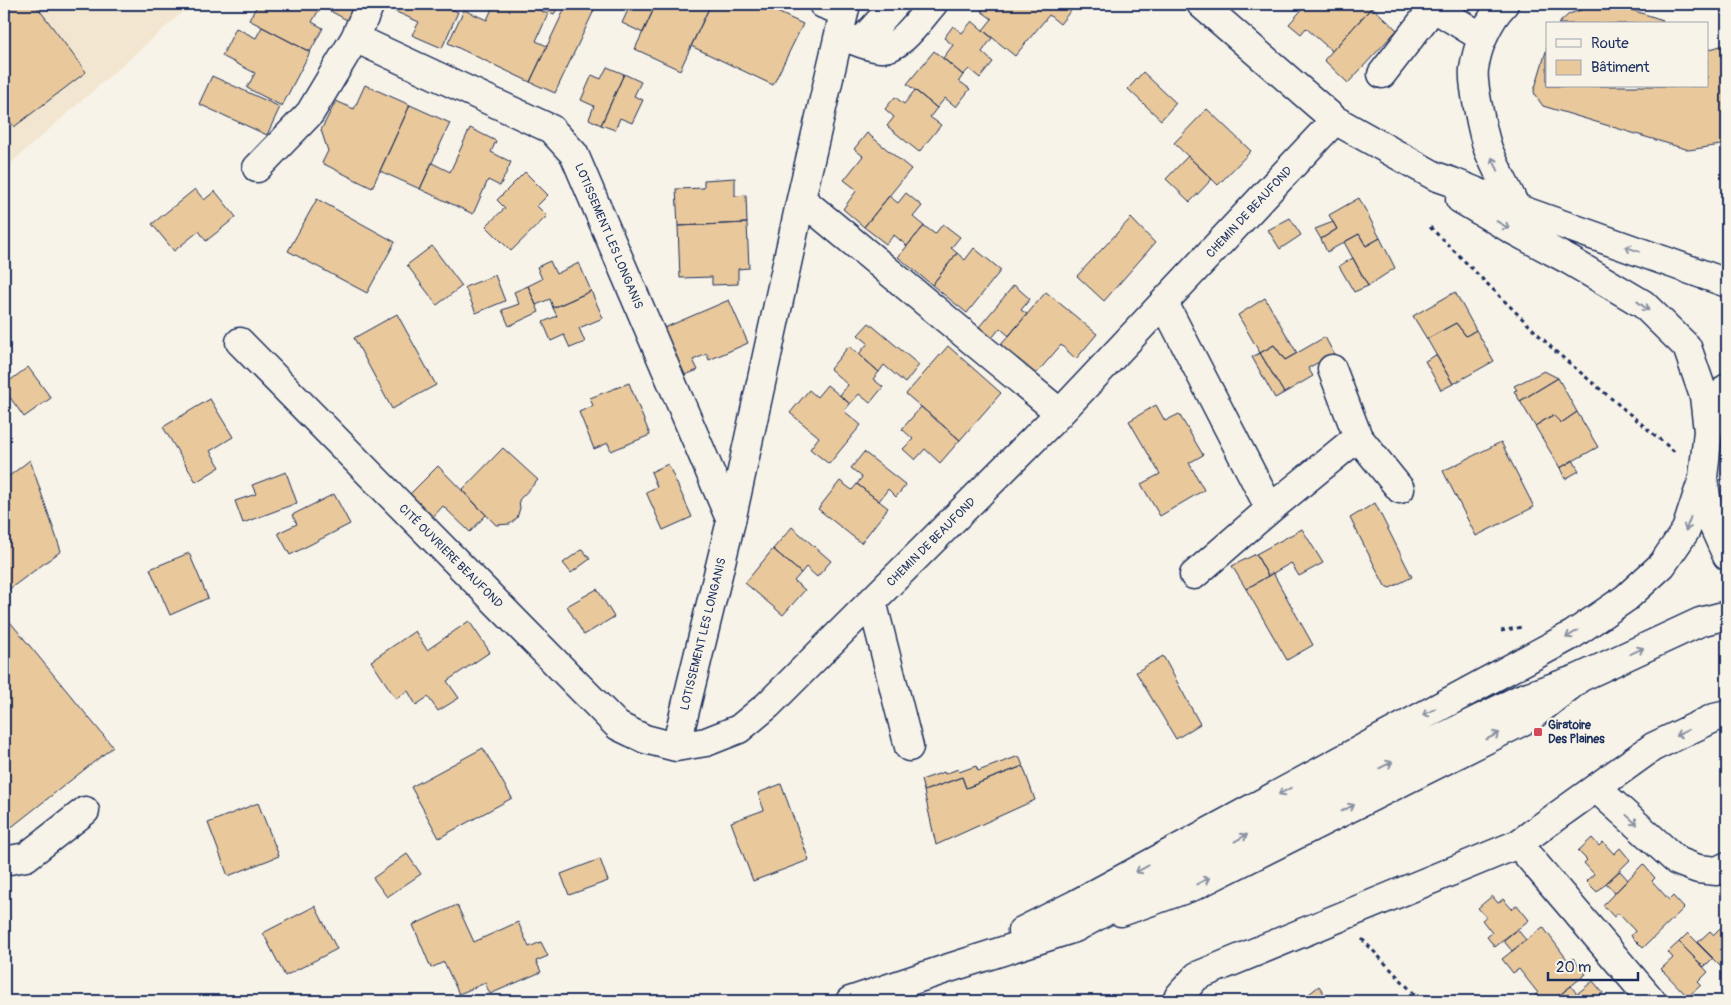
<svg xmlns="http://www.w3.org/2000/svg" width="1731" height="1005" font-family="Pangolin,sans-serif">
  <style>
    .built { fill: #f3e6d1 }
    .building { fill: #e9c89b; stroke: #1b2f5e }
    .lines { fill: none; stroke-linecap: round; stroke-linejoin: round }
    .minor-casing { stroke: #1b2f5e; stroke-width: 31 }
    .major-casing { stroke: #1b2f5e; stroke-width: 31 }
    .path { stroke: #1b2f5e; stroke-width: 3; stroke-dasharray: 4 4; stroke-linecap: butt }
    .minor { stroke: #f7f3e8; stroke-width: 28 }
    .major { stroke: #f7f3e8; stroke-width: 28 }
    .oneway { stroke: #8991a3 }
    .poi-dot { fill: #d1495b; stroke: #f7f3e8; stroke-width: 2 }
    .labels { text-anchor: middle; stroke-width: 4; stroke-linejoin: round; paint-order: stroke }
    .street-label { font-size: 12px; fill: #1b2f5e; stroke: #f7f3e8 }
    .poi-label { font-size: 12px; font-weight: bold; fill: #1b2f5e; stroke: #f7f3e8; text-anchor: start }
  </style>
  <rect width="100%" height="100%" fill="#f7f3e8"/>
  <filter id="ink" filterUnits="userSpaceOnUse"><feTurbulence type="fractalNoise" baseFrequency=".02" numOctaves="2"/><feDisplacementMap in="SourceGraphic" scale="10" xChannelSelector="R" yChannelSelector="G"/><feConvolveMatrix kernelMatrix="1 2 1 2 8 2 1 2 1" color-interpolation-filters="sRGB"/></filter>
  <g filter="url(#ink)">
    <path class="built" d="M4 4H192L4 169Z"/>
    <path class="building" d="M4 4H35L86 72 14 127 4 113Z
      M258 4H351L354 5 347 20 321 6 312 22 323 28 310 52 249 20Z
      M397 4H448L447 7 458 12 442 48 412 35 419 22 394 11Z
      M494 4H526L548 14 536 41 547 46 530 82 448 43 464 10 487 20Z
      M531 4H560L554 14Z
      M567 4H597L555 93 530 82Z
      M620 4H656L643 33 622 23 628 10 619 6Z
      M656 4H711L680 70 635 49Z
      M711 4H760L803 24 773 85 691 46Z
      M988 4H1076L1060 24 1049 15 1015 56 983 30 992 19 981 11Z
      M1289 4H1302L1296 10Z
      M1307 4H1375L1332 51 1306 28 1301 34 1289 24Z
      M1588 4H1613L1663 20 1661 24H1558L1569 14 1587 8Z
      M1372 7 1397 30 1348 83 1324 60Z
      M972 21 992 38 982 52 993 62 980 78 969 69 963 75 943 58 953 45 944 38 953 26 962 33Z
      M262 27 310 52 282 106 247 88 255 73 222 56 236 28 256 38Z
      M1727 44V144L1689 150 1543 106 1535 95 1534 91 1547 48V86H1707V50Z
      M934 51 963 75 959 81 970 89 956 107 945 98 937 108 907 84Z
      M607 67 624 74 601 125 589 119 594 106 581 100 592 75 601 79Z
      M1143 72 1176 103 1161 120 1128 89Z
      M624 74 641 82 634 96 643 100 632 123 620 118 615 130 601 125Z
      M212 76 280 107 267 135 199 104Z
      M365 85 410 105 372 188 322 163 328 151 321 130 336 101 354 109Z
      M915 90 937 108 930 117 941 125 919 152 887 126 894 117 885 109 895 97 904 104Z
      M410 105 450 123 420 189 380 171Z
      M1207 109 1251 151 1218 185 1174 143Z
      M470 128 496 141 491 152 511 162 500 186 488 180 473 214 420 189 432 163 450 172Z
      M867 133 911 169 864 227 843 209 857 190 844 180 863 156 854 149Z
      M1188 156 1212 179 1190 202 1166 179Z
      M525 172 548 195 537 206 547 216 511 251 486 226 505 208 497 200Z
      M735 178V196L746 195 747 223 678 226 676 189 704 188V180Z
      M195 189 204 200 215 191 236 217 206 241 199 231 174 251 152 224Z
      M906 193 922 206 913 217 924 226 907 246 894 235 886 244 864 227 889 196 898 203Z
      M1359 198 1380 238 1366 246 1359 234 1327 252 1321 239 1337 229 1329 215Z
      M317 199 395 242 367 293 288 251Z
      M1131 218 1155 243 1104 301 1077 276Z
      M1290 218 1301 235 1280 249 1268 230Z
      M1333 222 1337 229 1321 239 1315 229Z
      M747 223 749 268 738 269V284L712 285V277L680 278 678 226Z
      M943 224 960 237 951 248 957 253 932 285 898 257 924 226 935 234Z
      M1359 234 1366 246 1380 238 1395 268 1368 286 1344 242Z
      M432 246 462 286 437 305 407 265Z
      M974 248 1001 270 967 313 932 285 957 253 965 260Z
      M1353 258 1368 286 1354 292 1339 266Z
      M550 261 556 274 579 263 591 291 553 308 550 299 536 305 528 286 542 279 537 267Z
      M495 275 505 301 476 313 465 287Z
      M1014 285 1030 299 1021 310 1027 314 1009 336 1000 328 992 338 979 327Z
      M528 286 539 312 509 326 502 310 519 304 514 292Z
      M591 291 603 318 579 328 585 342 570 348 564 335 551 341 543 322 557 316 553 308Z
      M1046 292 1097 334 1076 359 1061 345 1035 375 1000 346Z
      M1455 292 1476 330 1466 336 1456 323 1427 339 1413 316Z
      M1265 298 1297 353 1285 360 1274 345 1260 353 1238 315Z
      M729 300 748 343 709 360 707 354 693 360 698 370 685 375 664 328Z
      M397 314 436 385 392 409 354 338Z
      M869 323 919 365 905 383 884 365 879 372 859 354 868 343 858 335Z
      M1456 323 1466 336 1476 330 1494 361 1453 384 1427 339Z
      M1325 337 1334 354 1308 368 1313 376 1284 393 1260 353 1274 345 1285 360Z
      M849 346 879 372 873 379 883 387 870 403 859 394 850 404 840 395 848 385 830 369Z
      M948 346 1001 393 960 440 906 394Z
      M1260 353 1284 393 1275 398 1252 357Z
      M1436 355 1453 384 1441 390 1425 361Z
      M28 367 51 398 24 417 4 389V385Z
      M1544 371 1558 378 1520 401 1514 391 1517 390 1514 386Z
      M1558 378 1577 412 1561 423 1553 415 1535 426 1520 401Z
      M629 383 650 435 611 451 608 443 594 449 579 412 593 406 590 398Z
      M827 385 850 404 844 411 861 425 829 464 810 449 819 437 790 413 809 390 817 397Z
      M210 399 233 437 210 451 220 467 196 482 163 427Z
      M1156 405 1165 421 1179 414 1203 455 1189 463 1204 490 1160 516 1141 484 1160 474 1129 421Z
      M921 407 960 440 940 463 925 449 915 460 903 449 913 439 902 429Z
      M1577 412 1598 447 1560 468 1535 426 1553 415 1561 423Z
      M1501 442 1534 507 1476 536 1443 471Z
      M503 448 538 480 519 500 520 508 517 518 510 524 496 525 462 490Z
      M864 452 906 485 896 497 888 489 879 501 857 484 862 477 851 468Z
      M30 460 61 551 4 593V480Z
      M1573 460 1579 471 1565 479 1560 468Z
      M668 464 692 517 663 530 646 492 657 487 651 472Z
      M438 466 486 515 470 532 443 506 431 519 408 496Z
      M286 472 297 503 243 523 235 501 256 494 252 485Z
      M840 481 852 490 857 484 888 508 861 543 818 509Z
      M334 494 350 524 290 555 278 533 297 524 292 515Z
      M1375 503 1412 577 1390 588 1385 586 1350 518Z
      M792 527 831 561 817 577 806 567 801 573 773 549Z
      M1302 529 1323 563 1299 576 1291 563 1268 576 1256 554Z
      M582 549 590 559 571 573 563 563Z
      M773 549 801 573 794 581 805 590 783 615 745 583Z
      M189 553 208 598 170 615 150 569Z
      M1256 554 1268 576 1246 589 1232 566Z
      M1273 573 1313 645 1287 660 1246 589Z
      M597 589 614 617 584 635 567 606Z
      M6 617 113 747 4 833V619Z
      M469 621 490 652 447 681 459 698 438 711 428 697 416 705 408 691 396 699 371 661 415 631 427 650Z
      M1163 656 1200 724 1176 739 1136 672Z
      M483 748 512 798 439 838 411 787Z
      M1019 756 1023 766 966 788 962 777 924 791 921 780 944 772 945 774 958 769 959 772 976 766 978 771Z
      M1023 766 1035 800 936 845 924 791 962 777 966 788Z
      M781 784 809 860 753 881 731 822 764 810 758 793Z
      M258 803 279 856 228 876 208 823Z
      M1592 838 1599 846 1603 842 1614 854 1620 848 1630 860 1597 892 1586 881 1594 874 1584 863 1587 860 1578 851Z
      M407 854 421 874 387 897 373 878Z
      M600 859 608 881 569 895 561 874Z
      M1643 864 1655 878 1652 881 1669 900 1673 896 1684 908 1643 948 1631 936 1635 931 1618 913 1614 917 1603 905Z
      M1620 871 1628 880 1615 893 1606 883Z
      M1492 896 1498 903 1503 899 1512 909 1517 905 1529 920 1495 947 1487 937 1492 933 1482 920 1486 917 1478 908Z
      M457 905 474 942 518 922 529 947 541 942 548 956 536 961 541 972 490 994 485 983 459 994 444 962 431 968 413 925Z
      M315 906 337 949 285 976 263 933Z
      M1727 922V973L1697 943 1710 931 1714 935Z
      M1543 927 1569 962 1573 958 1586 974 1552 1001H1540L1535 995 1538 993 1519 969 1513 973 1502 959Z
      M1517 929 1526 940 1512 951 1503 940Z
      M1688 933 1713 958 1704 967 1679 942Z
      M1679 942 1708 972 1698 982 1701 985 1688 997 1661 969 1673 958 1668 952Z
      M1593 981 1603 993 1600 995 1606 1001H1568Z
      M1319 986 1329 1001H1306L1304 998Z
      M1571 986 1577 994 1568 1001H1558L1556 998Z"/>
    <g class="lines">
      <g class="minor-casing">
        <path id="minor" d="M823 4 844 12
          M1428 4 1483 38
          M1504 4C1488 20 1477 47 1474 69 1472 84 1483 134 1488 149 1496 169 1507 188 1516 208
          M839 35C852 39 867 47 880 48 900 51 921 17 933 4
          M355 38 551 129 574 154 731 521
          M861 42 895 4
          M1382 74 1433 8
          M257 168 310 113 355 38 370 4
          M801 199 1060 413
          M1164 303 1270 509
          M240 342 618 726 645 739 676 747 706 742 739 729 768 705 1060 413 1335 120
          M1332 369 1358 437 1400 489
          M1194 575 1270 509 1358 437
          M872 601 909 747
          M676 747 731 521 801 199 846 4
          M1596 788 1677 861 1698 869 1717 871 1727 866
          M1518 844 1652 1001
          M4 861 26 857 85 811
          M1121 912 1194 886 1529 718 1576 681
          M1177 1001 1179 996 1197 976 1518 844 1653 747 1714 718 1727 715"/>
      </g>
      <g class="major-casing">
        <path id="major" d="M1201 4 1335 120 1435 176 1455 183 1516 208 1727 283
          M1460 199 1509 228 1569 260 1643 304 1687 347 1704 396 1708 431
          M1727 388 1708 431 1703 478 1709 516 1727 556
          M1022 931 1076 904 1572 635 1626 598 1662 565 1686 530 1703 478
          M850 1001 949 968 1075 928 1251 832 1520 699 1577 679 1700 622 1727 615"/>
      </g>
      <path class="path" d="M1430 227 1555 351 1676 453
        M1501 631 1522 627
        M1362 939 1421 1001"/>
      <use href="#minor" class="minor"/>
      <use href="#major" class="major"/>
    </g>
    <defs><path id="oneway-shaft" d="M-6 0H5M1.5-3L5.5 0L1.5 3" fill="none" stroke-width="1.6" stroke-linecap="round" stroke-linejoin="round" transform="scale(1.25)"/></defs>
    <g class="oneway">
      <use href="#oneway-shaft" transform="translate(1495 164) rotate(-116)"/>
      <use href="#oneway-shaft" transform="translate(1503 225) rotate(31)"/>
      <use href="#oneway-shaft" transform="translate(1632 249) rotate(-160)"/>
      <use href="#oneway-shaft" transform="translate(1643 306) rotate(38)"/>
      <use href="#oneway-shaft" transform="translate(1688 524) rotate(110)"/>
      <use href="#oneway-shaft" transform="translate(1572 634) rotate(148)"/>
      <use href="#oneway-shaft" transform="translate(1637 651) rotate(-25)"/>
      <use href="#oneway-shaft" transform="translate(1429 712) rotate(151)"/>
      <use href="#oneway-shaft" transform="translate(1682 733) rotate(154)"/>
      <use href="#oneway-shaft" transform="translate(1493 736) rotate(-26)"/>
      <use href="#oneway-shaft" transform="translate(1386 765) rotate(-26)"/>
      <use href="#oneway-shaft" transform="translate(1285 791) rotate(151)"/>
      <use href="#oneway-shaft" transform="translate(1348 808) rotate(-27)"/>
      <use href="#oneway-shaft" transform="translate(1632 820) rotate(42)"/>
      <use href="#oneway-shaft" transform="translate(1241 838) rotate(-29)"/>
      <use href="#oneway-shaft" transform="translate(1142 869) rotate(151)"/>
      <use href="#oneway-shaft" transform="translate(1203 881) rotate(-27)"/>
    </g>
  </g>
  <rect class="poi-dot" x="1533" y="727" width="10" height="10" rx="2.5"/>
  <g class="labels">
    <g class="street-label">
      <text transform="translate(1249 212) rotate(-47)" y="4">CHEMIN DE BEAUFOND</text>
      <text transform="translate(609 236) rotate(67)" y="4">LOTISSEMENT LES LONGANIS</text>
      <text transform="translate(931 542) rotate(-45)" y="4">CHEMIN DE BEAUFOND</text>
      <text transform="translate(451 556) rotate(45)" y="4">CITÉ OUVRIERE BEAUFOND</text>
      <text transform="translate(703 634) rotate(-76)" y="4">LOTISSEMENT LES LONGANIS</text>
    </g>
    <g class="poi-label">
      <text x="1548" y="729">Giratoire<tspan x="1548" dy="14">Des Plaines</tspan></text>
    </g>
  </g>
  <rect width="1731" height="1005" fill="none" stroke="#f7f3e8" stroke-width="20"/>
  <rect x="10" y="10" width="1711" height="985" fill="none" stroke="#1b2f5e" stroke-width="2" filter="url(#ink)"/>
  <rect x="1546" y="22" width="162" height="65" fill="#f7f3e8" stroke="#9fa5b1"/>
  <rect x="1556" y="39" width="25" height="8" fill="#f7f3e8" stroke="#9fa5b1"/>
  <text x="1591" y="48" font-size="15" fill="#1b2f5e">Route</text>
  <rect x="1556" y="60" width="25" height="15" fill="#e9c89b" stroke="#9fa5b1"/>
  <text x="1591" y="72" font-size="15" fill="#1b2f5e">Bâtiment</text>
  <path d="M1548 972v8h90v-8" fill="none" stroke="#1b2f5e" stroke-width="2.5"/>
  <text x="1556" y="972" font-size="15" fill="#1b2f5e" stroke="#f7f3e8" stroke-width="4" paint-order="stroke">20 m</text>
</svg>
